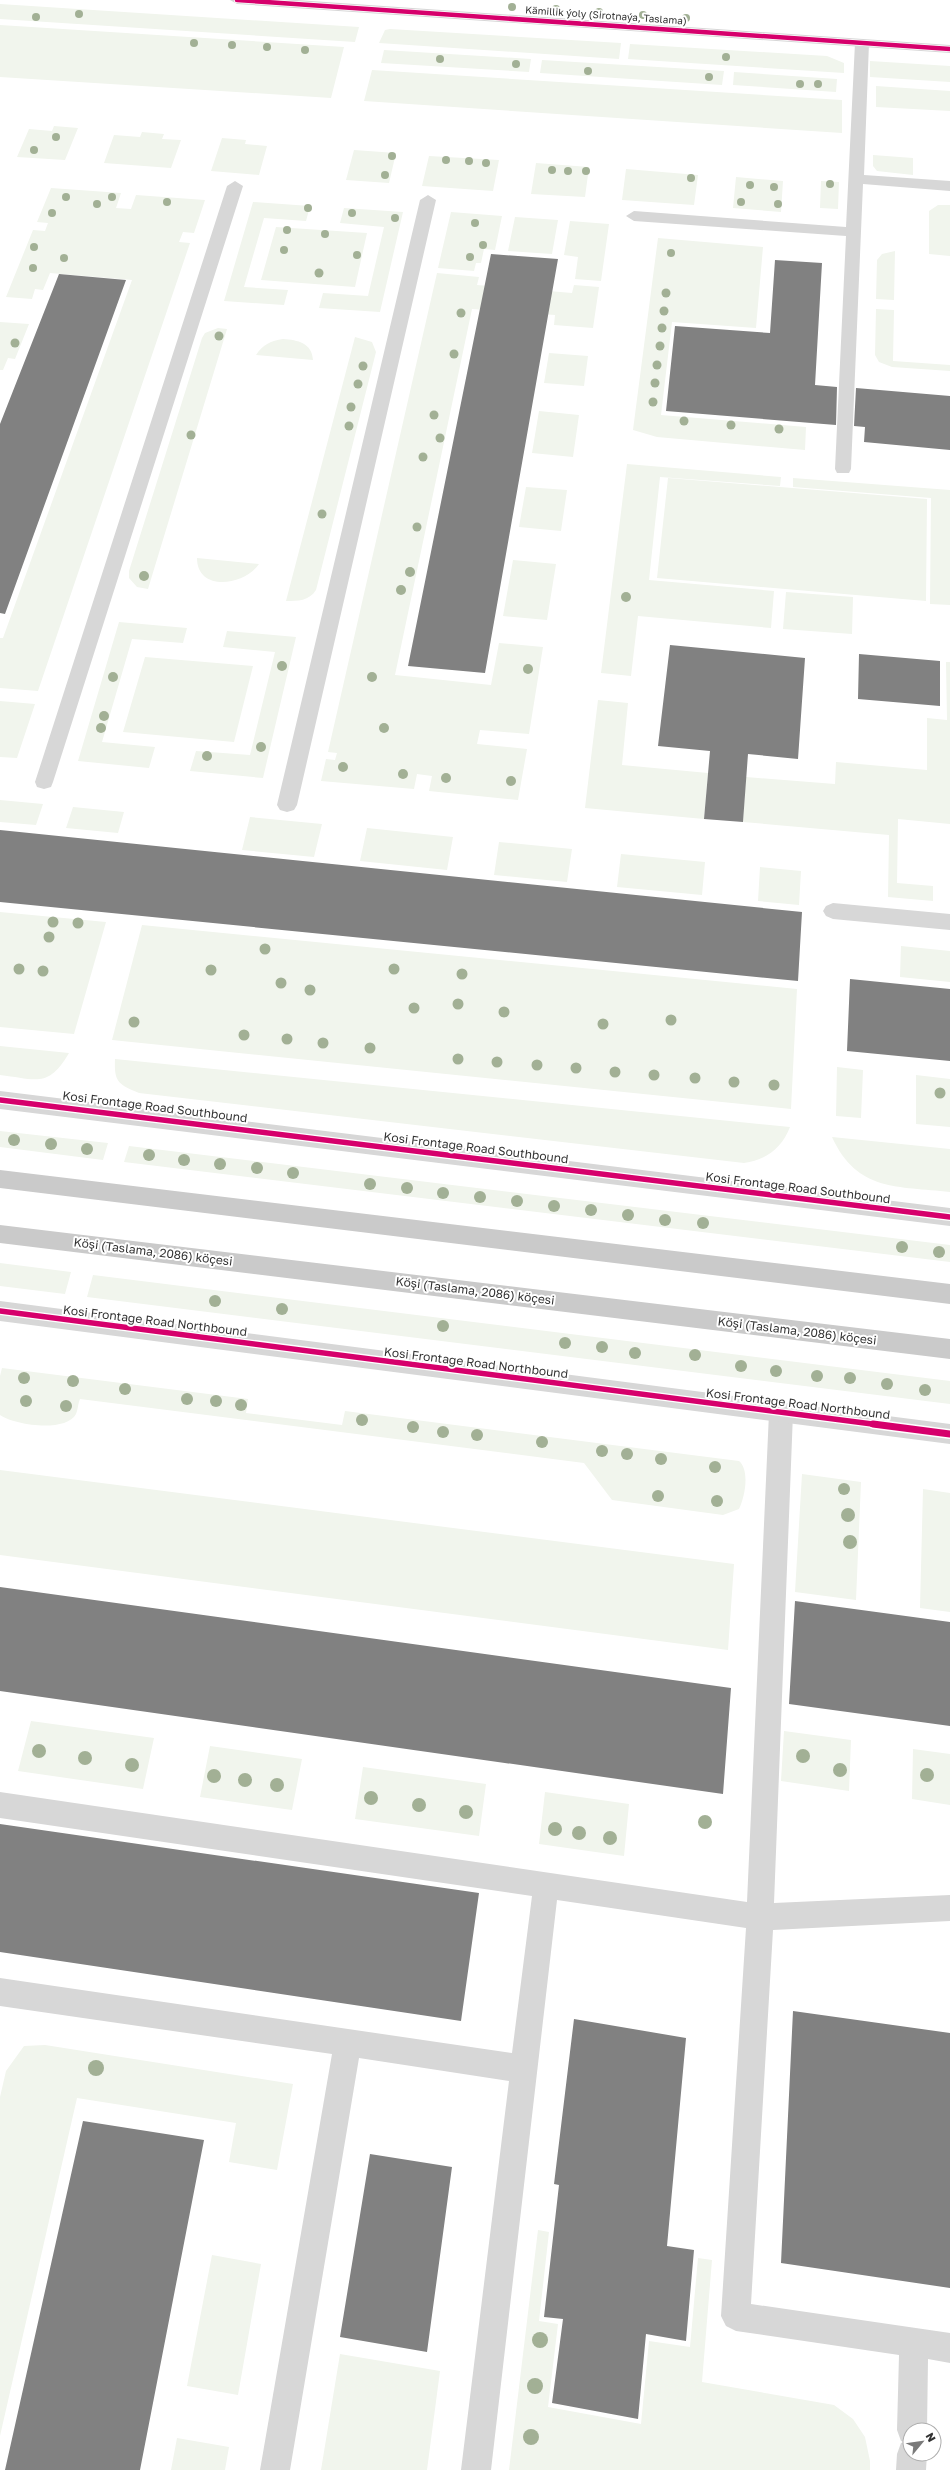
<svg xmlns="http://www.w3.org/2000/svg" width="950" height="2470" font-family="'Golos Text',sans-serif">
  <style>
    .green { fill: #f1f5ed }
    .building { fill: #818181 }
    .lines { fill: none; stroke-linecap: round; stroke-linejoin: round }
    .lane { fill: #d7d7d7; fill-rule: evenodd }
    .street { fill: #d7d7d7; fill-rule: evenodd }
    .primary { fill: #cacaca; fill-rule: evenodd }
    .cycleway-far2-casing { stroke: #fff; stroke-width: 6 }
    .cycleway-far1-casing { stroke: #fff; stroke-width: 8 }
    .cycleway-casing { stroke: #fff; stroke-width: 10 }
    .cycleway-far2 { stroke: #d6006c; stroke-width: 4.5 }
    .cycleway-far1 { stroke: #d6006c; stroke-width: 5.5 }
    .cycleway { stroke: #d6006c; stroke-width: 7 }
    .tree { fill: #a2b095 }
    .labels { text-anchor: middle; stroke-width: 4; stroke-linejoin: round; paint-order: stroke }
    .far-street-label { font-size: 10px; fill: #333; stroke: #fff }
    .street-label { font-size: 12px; fill: #333; stroke: #fff }
  </style>
  <rect width="100%" height="100%" fill="#fff"/>
  <path class="green" d="M0 4 359 27 355 42 0 19Z
    M0 25 344 47 331 98 0 77Z
    M390 29 621 43 619 59 379 43 385 30Z
    M630 44 827 56 844 63V73L628 59Z
    M384 50 531 59 529 72 381 63Z
    M542 60 724 71 722 85 540 73Z
    M870 61 950 66V82L870 77Z
    M372 70 842 100V133L364 101Z
    M734 72 837 79 836 92 733 85Z
    M876 86 950 91V111L876 107Z
    M54 126 78 128 65 160 17 157 29 129 52 131Z
    M142 132 164 134 162 139 181 140 171 168 104 163 114 135 140 137Z
    M222 138 246 140 245 144 267 146 259 175 211 171Z
    M354 150 396 153 389 183 346 180Z
    M873 155 913 158V175L877 171 873 166Z
    M429 156 499 160 493 191 422 186Z
    M536 163 589 167 585 197 531 194Z
    M626 169 698 175 694 205 622 200Z
    M736 177 783 181 781 212 733 208Z
    M821 181 839 182 838 209 820 208Z
    M51 188 121 193 116 208 131 209 136 195 205 200 194 233 183 232 179 242 190 243 38 691 0 688V638H3L132 280 50 273 43 290 35 289 32 299 6 297 33 230 45 231 48 223 37 222Z
    M253 202 310 206 306 221 264 218 244 287 288 290 284 305 224 301Z
    M938 205H950V256L929 254V211Z
    M344 208 403 212 380 312 319 308 323 293 368 296 384 227 340 223Z
    M451 212 502 216 495 250 484 249 481 263H476L474 271 438 268Z
    M515 217 558 220 552 254 508 251Z
    M570 221 609 224 601 281 575 279 578 257 564 255Z
    M276 227 367 233 355 287 261 280Z
    M658 238 763 247 756 328 672 322 661 415 806 427 805 450 657 437 633 430Z
    M895 251 894 300 876 299 877 260 882 254Z
    M437 273 479 277 477 285 572 293 574 285 599 287 593 328 554 325 555 315 472 309 395 675 491 685 499 643 543 647 529 734 480 730 477 744 527 749 518 800 429 791 432 776 417 774 414 789 321 781 326 759 335 760 337 753 328 752Z
    M876 309 894 310 893 361 950 365V371L892 367 879 362 875 355Z
    M0 322 29 324 15 359 8 358 3 370H0Z
    M218 328 227 329 148 589 137 587 129 578V571L202 338 205 333Z
    M355 337 372 342 376 352 316 590C309 601 298 601 286 601Z
    M283 339C298 340 312 343 313 360L256 355C263 344 271 341 283 339Z
    M549 353 588 356 584 386 544 383Z
    M539 411 579 415 573 457 532 453Z
    M627 464 781 477 780 486 660 477 649 580 774 591 771 628 638 616 631 676 601 673Z
    M668 478 927 499 926 601 657 578Z
    M793 478 950 490V605L930 604 931 498 793 487Z
    M526 487 567 490 561 531 519 527Z
    M197 558 259 564C244 586 197 592 197 558Z
    M513 560 556 564 547 620 503 616Z
    M786 592 853 597 852 634 783 629Z
    M119 622 187 628 183 643 132 639 102 742 155 747 149 768 78 761Z
    M227 631 296 637 263 778 190 771 196 751 250 755 275 652 223 647Z
    M145 657 253 666 234 742 123 732Z
    M946 662H950V824L898 819 897 883 933 886V901L888 897 889 835 743 822 746 777 835 784 836 762 927 770V718L947 720Z
    M598 700 628 703 622 765 708 773 704 819 585 808Z
    M0 701 35 704 17 758 0 757Z
    M0 800 43 804 36 825 0 822Z
    M73 807 124 812 118 833 66 828Z
    M250 817 322 824 314 857 242 850Z
    M367 828 453 837 447 870 360 861Z
    M499 842 572 849 567 882 494 875Z
    M621 854 705 862 702 895 617 887Z
    M760 867 801 871 799 905 758 901Z
    M0 912 106 922 74 1034 0 1027Z
    M142 925 797 989 791 1109 112 1040Z
    M901 946 950 951V982L900 977Z
    M0 1046 69 1053C48 1089 36 1079 0 1075Z
    M115 1059 790 1127C782 1148 766 1160 744 1163L139 1093C118 1084 114 1082 115 1059Z
    M837 1067 863 1070 861 1118 836 1116Z
    M916 1075 950 1079V1127L916 1124Z
    M0 1131 108 1143 103 1160 0 1147Z
    M832 1137 950 1149V1192C898 1186 857 1192 832 1137Z
    M129 1146 950 1245V1262L124 1162Z
    M0 1263 71 1272 65 1294 0 1286Z
    M93 1275 950 1381V1404L87 1297Z
    M2 1368 248 1399 246 1413 342 1425 345 1411 739 1461C750 1470 745 1497 739 1509L723 1515 612 1500 584 1463 80 1399C78 1403 78 1410 76 1414 66 1433 14 1425 0 1415V1376Z
    M0 1470 734 1564 728 1650 0 1555Z
    M802 1474 861 1482 856 1600 795 1592Z
    M923 1489 950 1493V1612L920 1608Z
    M31 1721 154 1738 143 1789 18 1771Z
    M784 1731 851 1740 849 1791 781 1781Z
    M210 1746 302 1759 292 1810 200 1797Z
    M913 1749 950 1754V1805L912 1799Z
    M363 1767 486 1784 479 1836 355 1819Z
    M545 1792 629 1804 624 1856 539 1844Z
    M45 2045 293 2084 277 2170 229 2162 236 2123 77 2098 0 2436V2097L6 2071 24 2046Z
    M538 2230 549 2232 539 2321 558 2324 548 2407 641 2424 649 2341 690 2347 698 2258 712 2260 702 2382 834 2405 853 2419 865 2437 870 2461V2470H509Z
    M212 2255 261 2264 238 2395 187 2386Z
    M340 2354 440 2371 427 2470H321Z
    M177 2438 229 2447 225 2470H171Z"/>
  <path class="building" d="M491 254 558 259 485 673 408 666Z
    M775 260 822 263 815 385 837 387 836 425 666 411 675 326 770 333Z
    M59 274 126 280 5 614 0 613V424Z
    M856 388 950 396V450L864 442 865 427 854 426Z
    M670 645 805 658 798 759 748 754 743 822 704 819 710 751 658 746Z
    M859 654 940 661V706L858 699Z
    M0 830 802 912 798 981 0 902Z
    M850 979 950 989V1061L847 1051Z
    M0 1587 731 1688 723 1794 0 1691Z
    M795 1601 950 1622V1726L789 1704Z
    M0 1824 479 1893 461 2021 0 1952Z
    M793 2011 950 2033V2288L781 2263Z
    M574 2019 686 2038 667 2246 694 2250 686 2341 646 2334 638 2419 552 2403 563 2319 544 2317 559 2185 554 2184Z
    M83 2121 204 2140 140 2470H5Z
    M370 2154 452 2167 427 2352 340 2337Z"/>
  <g class="lines">
    <path class="lane" d="M862 39 869 43 864 175 950 181V191L863 184 851 469 849 473H837L835 469 846 236 634 221 626 216 634 211 846 227 855 43Z
      M235 181 243 186 53 782 51 787 44 789 37 787 35 782 227 186Z
      M428 195 436 200 297 805 294 810 287 812 280 810 277 805 420 200Z
      M833 903 950 914V930L833 919 826 916 823 911 826 906Z
      M781 1403 789 1406 793 1413 774 1903 950 1895V1921L773 1930 751 2304 950 2333V2363L928 2359 927 2430H910V2454H927L926 2470H896L897 2454 901 2443 905 2442 901 2441 897 2430 899 2355 736 2331 726 2326 721 2316 746 1928 557 1900 491 2470H461L509 2081 359 2058 290 2470H260L332 2054 0 2006V1978L512 2053 532 1896 0 1818V1792L747 1902 769 1413 773 1406Z"/>
    <path class="street" d="M230 0H297L950 45V53L237 4Z
      M0 1091 950 1208V1226L0 1109Z
      M0 1301 950 1424V1444L0 1321Z"/>
    <path class="primary" d="M0 1170 950 1284V1304L0 1188Z
      M0 1225 950 1339V1359L0 1243Z"/>
    <g class="cycleway-far2-casing">
      <path id="cycleway-far2" d="M237 0 950 49"/>
    </g>
    <g class="cycleway-far1-casing">
      <path id="cycleway-far1" d="M0 1100 950 1217
        M0 1311 880 1425"/>
    </g>
    <g class="cycleway-casing">
      <path id="cycleway" d="M873 1424 950 1434"/>
    </g>
    <use href="#cycleway-far2" class="cycleway-far2"/>
    <use href="#cycleway-far1" class="cycleway-far1"/>
    <use href="#cycleway" class="cycleway"/>
  </g>
  <g class="tree">
    <circle cx="512" cy="7" r="4"/>
    <circle cx="556" cy="9" r="4"/>
    <circle cx="599" cy="12" r="4"/>
    <circle cx="79" cy="14" r="4"/>
    <circle cx="643" cy="15" r="4"/>
    <circle cx="36" cy="17" r="4"/>
    <circle cx="686" cy="18" r="4"/>
    <circle cx="194" cy="43" r="4"/>
    <circle cx="232" cy="45" r="4"/>
    <circle cx="267" cy="47" r="4"/>
    <circle cx="305" cy="50" r="4"/>
    <circle cx="726" cy="57" r="4"/>
    <circle cx="440" cy="59" r="4"/>
    <circle cx="516" cy="64" r="4"/>
    <circle cx="588" cy="71" r="4"/>
    <circle cx="709" cy="77" r="4"/>
    <circle cx="800" cy="84" r="4"/>
    <circle cx="818" cy="84" r="4"/>
    <circle cx="56" cy="137" r="4"/>
    <circle cx="34" cy="150" r="4"/>
    <circle cx="392" cy="156" r="4"/>
    <circle cx="446" cy="160" r="4"/>
    <circle cx="469" cy="161" r="4"/>
    <circle cx="486" cy="163" r="4"/>
    <circle cx="552" cy="170" r="4"/>
    <circle cx="568" cy="171" r="4"/>
    <circle cx="586" cy="171" r="4"/>
    <circle cx="385" cy="175" r="4"/>
    <circle cx="691" cy="178" r="4"/>
    <circle cx="830" cy="184" r="4"/>
    <circle cx="750" cy="185" r="4"/>
    <circle cx="774" cy="187" r="4"/>
    <circle cx="66" cy="197" r="4"/>
    <circle cx="112" cy="197" r="4"/>
    <circle cx="167" cy="202" r="4"/>
    <circle cx="741" cy="202" r="4"/>
    <circle cx="97" cy="204" r="4"/>
    <circle cx="778" cy="204" r="4"/>
    <circle cx="308" cy="208" r="4"/>
    <circle cx="52" cy="213" r="4"/>
    <circle cx="352" cy="213" r="4"/>
    <circle cx="395" cy="218" r="4"/>
    <circle cx="475" cy="223" r="4"/>
    <circle cx="287" cy="230" r="4"/>
    <circle cx="325" cy="234" r="4"/>
    <circle cx="483" cy="245" r="4"/>
    <circle cx="34" cy="247" r="4"/>
    <circle cx="284" cy="250" r="4"/>
    <circle cx="671" cy="253" r="4"/>
    <circle cx="357" cy="255" r="4"/>
    <circle cx="470" cy="257" r="4"/>
    <circle cx="64" cy="258" r="4"/>
    <circle cx="33" cy="268" r="4"/>
    <circle cx="319" cy="273" r="4.5"/>
    <circle cx="666" cy="293" r="4.5"/>
    <circle cx="664" cy="311" r="4.5"/>
    <circle cx="461" cy="313" r="4.5"/>
    <circle cx="662" cy="328" r="4.5"/>
    <circle cx="219" cy="336" r="4.5"/>
    <circle cx="15" cy="343" r="4.5"/>
    <circle cx="660" cy="346" r="4.5"/>
    <circle cx="454" cy="354" r="4.5"/>
    <circle cx="657" cy="365" r="4.5"/>
    <circle cx="363" cy="366" r="4.5"/>
    <circle cx="655" cy="383" r="4.5"/>
    <circle cx="358" cy="384" r="4.5"/>
    <circle cx="653" cy="402" r="4.5"/>
    <circle cx="351" cy="407" r="4.5"/>
    <circle cx="434" cy="415" r="4.5"/>
    <circle cx="684" cy="421" r="4.5"/>
    <circle cx="731" cy="425" r="4.5"/>
    <circle cx="349" cy="426" r="4.5"/>
    <circle cx="779" cy="429" r="4.5"/>
    <circle cx="191" cy="435" r="4.5"/>
    <circle cx="440" cy="438" r="4.5"/>
    <circle cx="423" cy="457" r="4.5"/>
    <circle cx="322" cy="514" r="4.5"/>
    <circle cx="417" cy="527" r="4.5"/>
    <circle cx="410" cy="572" r="5"/>
    <circle cx="144" cy="576" r="5"/>
    <circle cx="401" cy="590" r="5"/>
    <circle cx="626" cy="597" r="5"/>
    <circle cx="282" cy="666" r="5"/>
    <circle cx="528" cy="669" r="5"/>
    <circle cx="113" cy="677" r="5"/>
    <circle cx="372" cy="677" r="5"/>
    <circle cx="104" cy="716" r="5"/>
    <circle cx="101" cy="728" r="5"/>
    <circle cx="384" cy="728" r="5"/>
    <circle cx="261" cy="747" r="5"/>
    <circle cx="207" cy="756" r="5"/>
    <circle cx="343" cy="767" r="5"/>
    <circle cx="403" cy="774" r="5"/>
    <circle cx="446" cy="778" r="5"/>
    <circle cx="511" cy="781" r="5"/>
    <circle cx="53" cy="922" r="5.5"/>
    <circle cx="78" cy="923" r="5.5"/>
    <circle cx="49" cy="937" r="5.5"/>
    <circle cx="265" cy="949" r="5.5"/>
    <circle cx="19" cy="969" r="5.5"/>
    <circle cx="394" cy="969" r="5.5"/>
    <circle cx="211" cy="970" r="5.5"/>
    <circle cx="43" cy="971" r="5.5"/>
    <circle cx="462" cy="974" r="5.5"/>
    <circle cx="281" cy="983" r="5.5"/>
    <circle cx="310" cy="990" r="5.5"/>
    <circle cx="458" cy="1004" r="5.5"/>
    <circle cx="414" cy="1008" r="5.5"/>
    <circle cx="504" cy="1012" r="5.5"/>
    <circle cx="671" cy="1020" r="5.5"/>
    <circle cx="134" cy="1022" r="5.5"/>
    <circle cx="603" cy="1024" r="5.5"/>
    <circle cx="244" cy="1035" r="5.5"/>
    <circle cx="287" cy="1039" r="5.5"/>
    <circle cx="323" cy="1043" r="5.5"/>
    <circle cx="370" cy="1048" r="5.5"/>
    <circle cx="458" cy="1059" r="5.5"/>
    <circle cx="497" cy="1062" r="5.5"/>
    <circle cx="537" cy="1065" r="5.5"/>
    <circle cx="576" cy="1068" r="5.5"/>
    <circle cx="615" cy="1072" r="5.5"/>
    <circle cx="654" cy="1075" r="5.5"/>
    <circle cx="695" cy="1078" r="5.5"/>
    <circle cx="734" cy="1082" r="5.5"/>
    <circle cx="774" cy="1085" r="5.5"/>
    <circle cx="940" cy="1093" r="5.5"/>
    <circle cx="14" cy="1140" r="6"/>
    <circle cx="51" cy="1144" r="6"/>
    <circle cx="87" cy="1149" r="6"/>
    <circle cx="149" cy="1155" r="6"/>
    <circle cx="184" cy="1160" r="6"/>
    <circle cx="220" cy="1164" r="6"/>
    <circle cx="257" cy="1168" r="6"/>
    <circle cx="293" cy="1173" r="6"/>
    <circle cx="370" cy="1184" r="6"/>
    <circle cx="407" cy="1188" r="6"/>
    <circle cx="443" cy="1193" r="6"/>
    <circle cx="480" cy="1197" r="6"/>
    <circle cx="517" cy="1201" r="6"/>
    <circle cx="554" cy="1206" r="6"/>
    <circle cx="591" cy="1210" r="6"/>
    <circle cx="628" cy="1215" r="6"/>
    <circle cx="665" cy="1220" r="6"/>
    <circle cx="703" cy="1223" r="6"/>
    <circle cx="902" cy="1247" r="6"/>
    <circle cx="939" cy="1252" r="6"/>
    <circle cx="215" cy="1301" r="6"/>
    <circle cx="282" cy="1309" r="6"/>
    <circle cx="443" cy="1326" r="6"/>
    <circle cx="565" cy="1343" r="6"/>
    <circle cx="602" cy="1347" r="6"/>
    <circle cx="635" cy="1353" r="6"/>
    <circle cx="695" cy="1355" r="6"/>
    <circle cx="741" cy="1366" r="6"/>
    <circle cx="776" cy="1371" r="6"/>
    <circle cx="817" cy="1376" r="6"/>
    <circle cx="24" cy="1378" r="6"/>
    <circle cx="850" cy="1378" r="6"/>
    <circle cx="73" cy="1381" r="6"/>
    <circle cx="887" cy="1384" r="6"/>
    <circle cx="125" cy="1389" r="6"/>
    <circle cx="925" cy="1390" r="6"/>
    <circle cx="187" cy="1399" r="6"/>
    <circle cx="26" cy="1401" r="6"/>
    <circle cx="216" cy="1401" r="6"/>
    <circle cx="241" cy="1405" r="6"/>
    <circle cx="66" cy="1406" r="6"/>
    <circle cx="362" cy="1420" r="6"/>
    <circle cx="413" cy="1427" r="6"/>
    <circle cx="443" cy="1432" r="6"/>
    <circle cx="477" cy="1435" r="6"/>
    <circle cx="542" cy="1442" r="6"/>
    <circle cx="602" cy="1451" r="6"/>
    <circle cx="627" cy="1454" r="6"/>
    <circle cx="661" cy="1459" r="6"/>
    <circle cx="715" cy="1467" r="6"/>
    <circle cx="844" cy="1489" r="6"/>
    <circle cx="658" cy="1496" r="6"/>
    <circle cx="717" cy="1501" r="6"/>
    <circle cx="848" cy="1515" r="7"/>
    <circle cx="850" cy="1542" r="7"/>
    <circle cx="39" cy="1751" r="7"/>
    <circle cx="803" cy="1756" r="7"/>
    <circle cx="85" cy="1758" r="7"/>
    <circle cx="132" cy="1765" r="7"/>
    <circle cx="840" cy="1770" r="7"/>
    <circle cx="927" cy="1775" r="7"/>
    <circle cx="214" cy="1776" r="7"/>
    <circle cx="245" cy="1780" r="7"/>
    <circle cx="277" cy="1785" r="7"/>
    <circle cx="371" cy="1798" r="7"/>
    <circle cx="419" cy="1805" r="7"/>
    <circle cx="466" cy="1812" r="7"/>
    <circle cx="705" cy="1822" r="7"/>
    <circle cx="555" cy="1829" r="7"/>
    <circle cx="579" cy="1833" r="7"/>
    <circle cx="610" cy="1838" r="7"/>
    <circle cx="96" cy="2068" r="8"/>
    <circle cx="540" cy="2340" r="8"/>
    <circle cx="535" cy="2386" r="8"/>
    <circle cx="531" cy="2437" r="8"/>
  </g>
  <g class="labels">
    <g class="far-street-label">
      <text transform="translate(606 15) rotate(4)" y="4">Kämillik ýoly (Sirotnaýa, Taslama)</text>
    </g>
    <g class="street-label">
      <text transform="translate(155 1107) rotate(7)" y="4">Kosi Frontage Road Southbound</text>
      <text transform="translate(476 1148) rotate(7)" y="4">Kosi Frontage Road Southbound</text>
      <text transform="translate(798 1188) rotate(7)" y="4">Kosi Frontage Road Southbound</text>
      <text transform="translate(153 1252) rotate(7)" y="4">Köşi (Taslama, 2086) köçesi</text>
      <text transform="translate(475 1291) rotate(7)" y="4">Köşi (Taslama, 2086) köçesi</text>
      <text transform="translate(155 1321) rotate(7)" y="4">Kosi Frontage Road Northbound</text>
      <text transform="translate(797 1331) rotate(7)" y="4">Köşi (Taslama, 2086) köçesi</text>
      <text transform="translate(476 1363) rotate(7)" y="4">Kosi Frontage Road Northbound</text>
      <text transform="translate(798 1404) rotate(7)" y="4">Kosi Frontage Road Northbound</text>
    </g>
  </g>
  <g transform="translate(922 2442) rotate(61)"><circle r="19" fill="#ffffff" stroke="#adadad"/>
  <path d="M0-3L7 15L0 10L-7 15Z" fill="#7a7a7a"/>
  <text y="-6" font-size="11" font-weight="bold" text-anchor="middle" fill="#333333">N</text>
  </g>
</svg>
